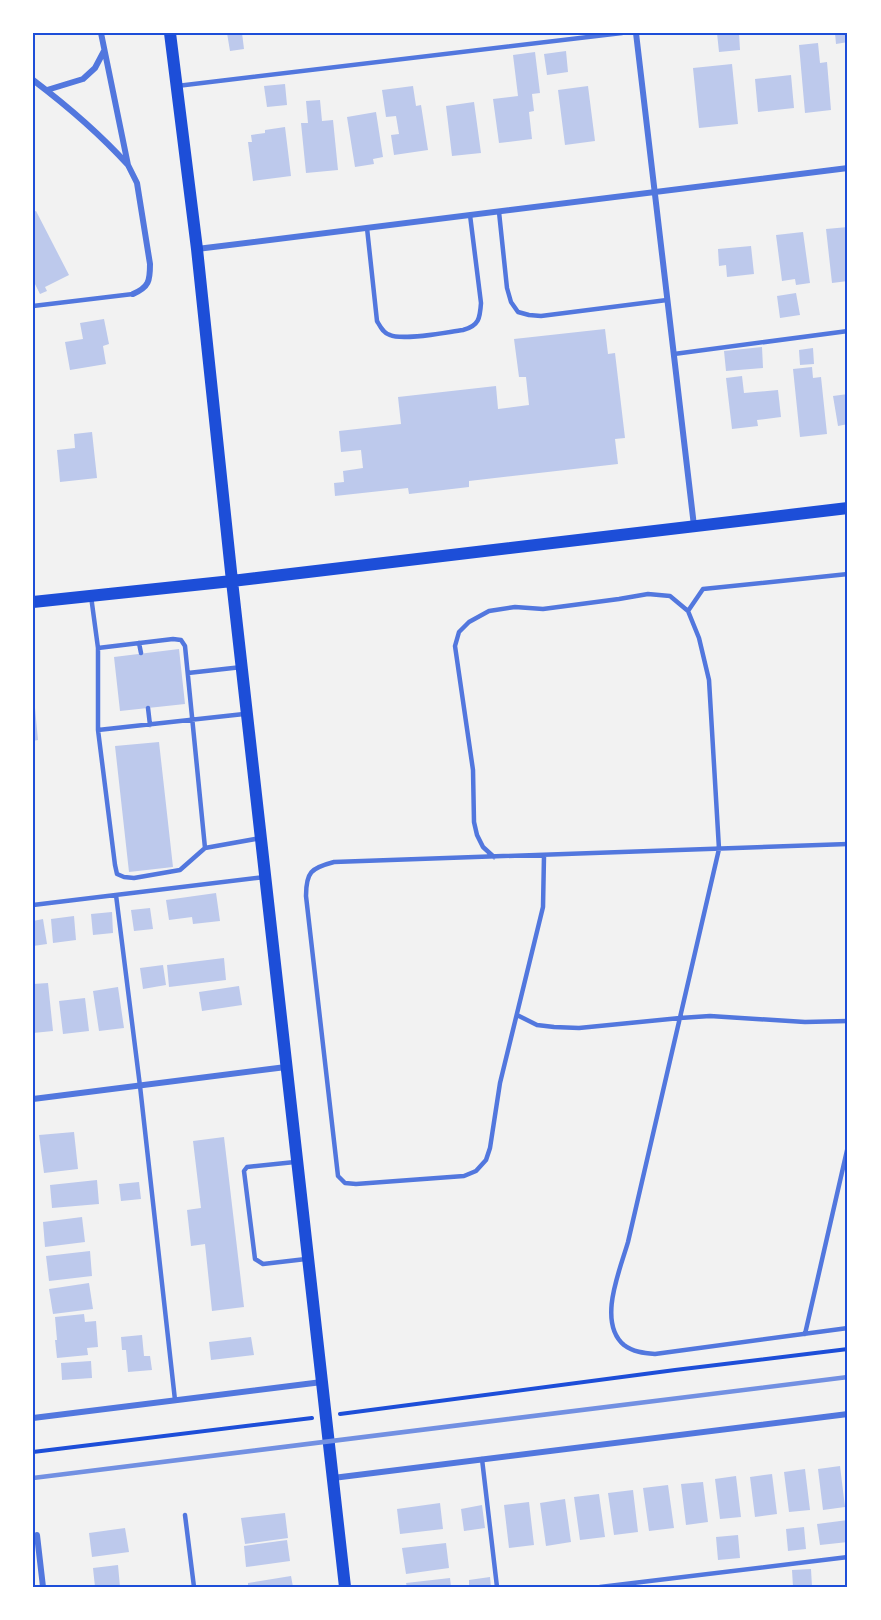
<svg xmlns="http://www.w3.org/2000/svg" width="881" height="1620" font-family="'Sofia Sans Condensed',sans-serif">
  <style>
    .building { fill: #bdc9ec }
    .lines { fill: none; stroke-linecap: round; stroke-linejoin: round }
    .path { stroke: #1d4ed8; stroke-width: 4 }
    .service { stroke: #5277de; stroke-width: 4.5 }
    .minor { stroke: #5277de; stroke-width: 6 }
    .secondary { stroke: #1d4ed8; stroke-width: 12 }
    .rail { stroke: #7290e2; stroke-width: 4.5 }
    .neatline { fill: none; stroke: #1d4ed8; stroke-width: 2 }
  </style>
  <rect width="100%" height="100%" fill="#f2f2f2"/>
  <path class="building" d="M227 33H242L244 49 230 51Z
    M717 33H739L740 50 719 52Z
    M835 33H848V42L836 44Z
    M818 43 820 63 827 62 831 110 805 113 799 45Z
    M566 51 568 72 547 75 544 54Z
    M535 52 540 93 532 94 534 111 529 112 532 139 499 143 493 99 518 96 513 55Z
    M732 64 738 124 699 128 693 68Z
    M791 75 794 108 758 112 755 79Z
    M285 84 287 105 267 107 264 86Z
    M413 86 416 106 421 105 428 150 394 155 391 135 399 134 396 116 386 117 382 90Z
    M588 86 595 141 565 145 558 90Z
    M320 100 322 121 333 120 338 170 306 173 301 123H308L306 101Z
    M474 102 481 153 452 156 446 106Z
    M376 112 383 157 373 159 374 164 355 167 347 117Z
    M285 127 291 176 253 181 248 142H252L251 135 265 133V130Z
    M36 211 69 275 45 287 47 291 40 294 33 280V250L35 249 33 245V212Z
    M848 227V281L832 283 826 229Z
    M803 232 810 283 796 285 795 279 782 281 776 235Z
    M751 246 754 274 727 277 726 265 719 266 718 249Z
    M796 293 800 315 780 318 777 296Z
    M104 319 109 344 103 346 106 364 70 370 65 342 83 339 80 323Z
    M605 329 608 354 615 353 625 438 615 439 618 464 469 481V487L409 494 408 488 335 496 334 483 344 482 343 471 363 468 361 450 341 452 339 431 401 424 398 397 496 386 498 409 529 405 526 377H519L514 339Z
    M762 347 763 368 726 371 724 351Z
    M813 348 814 364 800 365 799 350Z
    M812 367 813 378 821 377 827 434 800 437 793 369Z
    M742 376 744 393 778 390 781 417 757 420 758 426 732 429 726 378Z
    M848 394V424L838 426 833 396Z
    M92 432 97 478 60 482 57 450 75 448 74 434Z
    M179 649 185 704 120 711 114 657Z
    M33 708H35L38 740 33 741Z
    M159 742 173 867 129 872 115 746Z
    M216 893 220 921 193 924 192 917 169 920 166 900Z
    M150 908 153 929 134 931 131 910Z
    M112 912 113 933 93 935 91 914Z
    M74 916 76 940 53 943 51 919Z
    M43 919 47 944 33 946V921Z
    M224 958 226 980 169 987 167 965Z
    M163 965 166 985 143 989 140 968Z
    M48 983 53 1031 33 1033V984Z
    M239 986 242 1005 202 1011 199 992Z
    M118 987 124 1028 99 1031 93 991Z
    M85 998 89 1031 63 1034 59 1001Z
    M74 1132 78 1169 44 1173 39 1135Z
    M224 1137 244 1307 212 1311 205 1244 191 1246 187 1210 201 1208 193 1141Z
    M97 1180 99 1204 52 1208 50 1185Z
    M139 1182 141 1199 121 1201 119 1184Z
    M82 1217 85 1242 45 1247 43 1222Z
    M90 1251 92 1276 49 1281 46 1256Z
    M89 1283 93 1309 53 1314 49 1289Z
    M84 1314 85 1322 96 1321 98 1347 87 1348 88 1355 57 1358 55 1340H57L55 1317Z
    M142 1335 144 1356H150L152 1370 128 1372 126 1350H122L121 1337Z
    M251 1337 254 1355 211 1360 209 1342Z
    M91 1361 92 1378 62 1380 61 1363Z
    M840 1466 845 1507 823 1510 818 1469Z
    M805 1469 810 1510 789 1512 784 1472Z
    M772 1474 777 1514 755 1517 750 1477Z
    M736 1476 741 1517 720 1519 715 1479Z
    M703 1482 708 1522 686 1525 681 1484Z
    M668 1485 674 1528 649 1531 643 1488Z
    M633 1490 638 1532 614 1535 608 1493Z
    M599 1494 605 1537 580 1540 574 1497Z
    M565 1499 571 1542 546 1546 540 1503Z
    M529 1502 534 1545 509 1548 504 1505Z
    M440 1503 443 1529 400 1534 397 1509Z
    M482 1505 485 1528 464 1531 461 1509Z
    M285 1513 288 1538 245 1544 241 1518Z
    M848 1520V1542L820 1545 817 1524Z
    M804 1527 806 1549 788 1551 786 1529Z
    M125 1528 129 1552 92 1557 89 1533Z
    M738 1535 740 1558 718 1560 716 1537Z
    M287 1540 290 1561 246 1567 244 1546Z
    M446 1543 449 1568 406 1574 402 1548Z
    M118 1565 120 1587H95L93 1568Z
    M811 1569 812 1587H793L792 1570Z
    M291 1576 293 1587H248V1583Z
    M490 1577 491 1587H469V1580Z
    M450 1578 451 1587H407L406 1583Z"/>
  <g class="lines">
    <path class="path" d="M340 1414 675 1370 848 1349
      M33 1452 312 1418"/>
    <path class="service" d="M177 86 622 33
      M499 212 507 288 511 302 518 312 529 315 541 316 667 300
      M367 228 377 321C380 326 383 333 390 335 403 341 447 332 463 330 479 326 480 318 481 303L470 215
      M33 306 133 294
      M674 354 848 331
      M91 596 98 648V730L115 865 117 874 124 877 134 878 180 870 205 848
      M688 611 703 589 848 574
      M139 643 141 653
      M98 648 173 639 181 640 185 646 205 848 261 838
      M188 673 242 667
      M148 708 150 725
      M98 730 244 714
      M544 856 543 907 500 1083 490 1148 486 1160 476 1171 464 1176 356 1184 345 1183 338 1176 306 896C306 872 311 868 334 862L848 844
      M494 857 483 847 477 835 474 822 473 770 455 646 459 632 469 622 489 611 515 607 543 609 619 599 648 594 670 596 688 611 699 638 709 680 719 849 628 1242C620 1270 597 1322 624 1345 633 1352 644 1353 655 1354L848 1328
      M116 895 140 1086 175 1400
      M33 905 265 877
      M517 1015 537 1025 554 1027 579 1028 680 1018 710 1016 805 1022 848 1021
      M295 1162 247 1167 244 1171 255 1259 263 1264 306 1259
      M805 1334 848 1146
      M482 1459 497 1587
      M185 1515 194 1587
      M600 1587 848 1557"/>
    <path class="minor" d="M636 33 694 526
      M33 80C66 105 100 134 128 165L101 33
      M47 90 83 79 95 68 104 51
      M128 165 137 183 150 264C150 281 149 287 133 294
      M197 249 848 168
      M33 1099 286 1067
      M33 1418 322 1382
      M333 1478 848 1414
      M37 1535 43 1587"/>
    <path class="secondary" d="M170 33 197 249 232 581 345 1587
      M33 602 232 581 848 508"/>
    <path class="rail" d="M33 1478 848 1377"/>
  </g>
  <rect width="881" height="1620" fill="none" stroke="#ffffff" stroke-width="69"/>
  <rect x="34" y="34" width="812" height="1552" class="neatline"/>
</svg>
